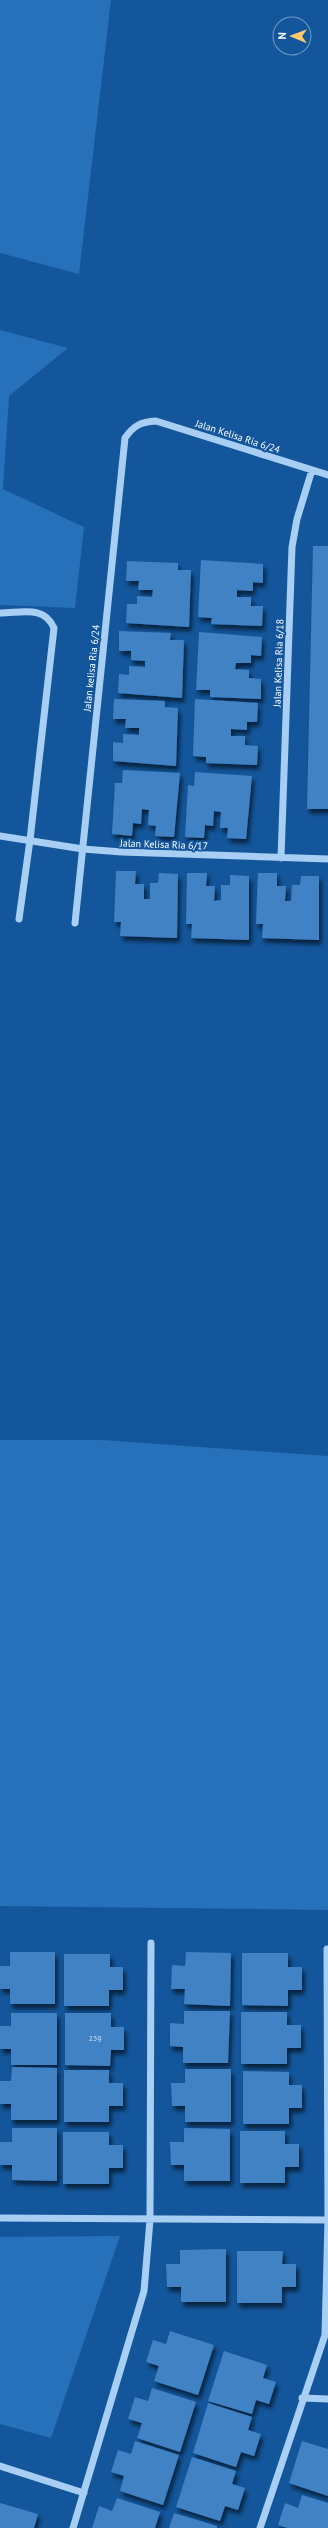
<svg xmlns="http://www.w3.org/2000/svg" width="328" height="2528" font-family="'PT Sans',sans-serif">
  <style>
    .green { fill: #2671b9 }
    .building { fill: #4182c4; filter: url(#shadow) }
    .lines { fill: none; stroke-linecap: round; stroke-linejoin: round }
    .minor { stroke: #a8cef3; stroke-width: 7 }
    .labels { text-anchor: middle; stroke-width: 4; stroke-linejoin: round; paint-order: stroke }
    .number-label { font-size: 8px; fill: #d0e0f0 }
    .street-label { font-size: 10px; fill: #fff; stroke: #13569b }
  </style>
  <defs>
    <filter id="shadow"><feDropShadow dx="2.5" dy="4.5" stdDeviation="2" flood-color="#0009"/></filter>
  </defs>
  <rect width="100%" height="100%" fill="#13569b"/>
  <path class="green" d="M0 0H111L79 274 0 253Z
    M0 330 68 348 9 396 3 489 84 527 75 608 0 605Z
    M0 1440H102L328 1456V1910L0 1906Z
    M120 2236 51 2438 0 2424V2237Z"/>
  <path class="building" d="M313 546H328V809H307Z
    M201 560 263 564V583L253 582V591L237 590V597H251V606H263L262 626 211 624 212 618 198 617Z
    M127 561 178 563V570H191L189 627 126 623 127 604H137V596L152 597 153 590H138L139 581H126Z
    M119 631 171 633 170 640H184L182 698 118 693 119 674 129 675V666L145 667V661L131 660V651H119Z
    M199 632 262 637 261 656 251 655V663H236L235 669 249 670V678L261 679V699L210 697V690H196Z
    M114 699 165 701V707L178 708 176 766 113 761V742L123 743V734L139 735V728H125L126 719H113Z
    M195 699 258 703 257 722H247V730L231 729V736H245V745L258 746 257 765 206 763V757L193 756Z
    M123 770 180 773 174 837 155 836 156 826 148 825 149 810 142 809 141 824 133 823 132 836 112 834 115 783H122Z
    M195 772 252 776 246 839 227 838 228 828H220L221 812 214 811 213 826 205 825 204 838 185 837 188 785 194 786Z
    M116 871H136L135 884H144V899H150V883H158L159 873 178 874 177 938 120 936 121 922H114Z
    M187 873H207L206 886H215L214 901 221 900V885H230V875L249 876V940L191 938 192 924H186Z
    M258 873H277V886H286L285 901H291L292 885H300L301 876H319V940L262 938 263 924H256Z
    M10 1952H55V2004H10V1989H0V1966H10Z
    M186 1952 231 1953 230 2006 184 2004 185 1989H171L172 1965 185 1966Z
    M242 1953H288V1967H302V1990H288V2006L242 2005Z
    M64 1954H110V1967H123V1990H109V2006H64Z
    M184 2011H230L228 2063H183V2047L170 2046V2023L184 2024Z
    M241 2012H287V2025H301V2048H287V2064H241Z
    M11 2013H57V2065H11V2049H0V2026H11Z
    M65 2013H111V2027H124V2050H111L110 2066 65 2065Z
    M12 2067 57 2068V2120H11V2104H0V2081H11Z
    M185 2069H231V2122H185V2106H172L171 2083H185Z
    M64 2070H109V2083H123V2106H109V2122H64Z
    M243 2071 289 2072V2085H302V2108H289V2124H243Z
    M12 2128H57V2181L12 2180V2165H0V2142H12Z
    M184 2128 230 2129V2181H184V2165H171L170 2142H184Z
    M240 2131H285V2144H299V2167H285V2183H240Z
    M63 2132H109V2145H123V2168H109V2184H63Z
    M226 2249V2302H181V2287H167L166 2264H180V2250Z
    M237 2251H283L282 2264H296V2287H282V2303H237Z
    M170 2331 214 2345 198 2395 154 2381 159 2366 146 2362 153 2340 166 2344Z
    M224 2351 267 2365 263 2378 276 2382 269 2404 256 2400 252 2414 208 2401Z
    M152 2388 196 2402 180 2452 137 2438 142 2423 128 2419 135 2397 148 2401Z
    M208 2403 252 2417 248 2430 261 2434 254 2456 241 2452 236 2467 193 2453Z
    M135 2441 179 2455 163 2505 120 2491 124 2476 111 2472 118 2450 131 2454Z
    M302 2441 328 2449V2496L289 2483Z
    M192 2457 236 2471 232 2484 245 2488 238 2510 225 2506 220 2521 176 2507Z
    M302 2495 328 2503V2528H287L278 2525 285 2503 298 2508Z
    M117 2498 160 2512 155 2528H92L99 2506 112 2511Z
    M0 2503 38 2514 34 2528H0Z
    M174 2513 217 2526V2528H169Z"/>
  <g class="lines">
    <path class="minor" d="M0 613C22 613 44 605 54 628L30 840 19 919
      M0 836 83 849 122 852 328 859
      M281 858 292 547 297 519 312 470
      M75 923 125 438C134 425 141 422 156 421L328 475
      M0 2218 328 2220
      M302 2398 328 2399
      M0 2466 84 2493
      M73 2528 144 2291 150 2220 151 1943
      M260 2528 325 2335 328 2220 327 1949"/>
  </g>
  <g class="labels">
    <g class="number-label">
      <text x="95" y="2041">239</text>
    </g>
    <g class="street-label">
      <text transform="translate(238 436) rotate(18)" y="4">Jalan Kelisa Ria 6/24</text>
      <text transform="translate(278 663) rotate(-88)" y="4">Jalan Kelisa Ria 6/18</text>
      <text transform="translate(91 668) rotate(-84)" y="4">Jalan kelisa Ria 6/24</text>
      <text transform="translate(164 844) rotate(2)" y="4">Jalan Kelisa Ria 6/17</text>
    </g>
  </g>
  <g transform="translate(292 36) rotate(271)"><circle r="19" fill="#13569b" stroke="#719ac3"/>
  <path d="M0-3L7 15L0 10L-7 15Z" fill="#ffcb6a"/>
  <text y="-6" font-size="11" font-weight="bold" text-anchor="middle" fill="#ffffff">N</text>
  </g>
</svg>
